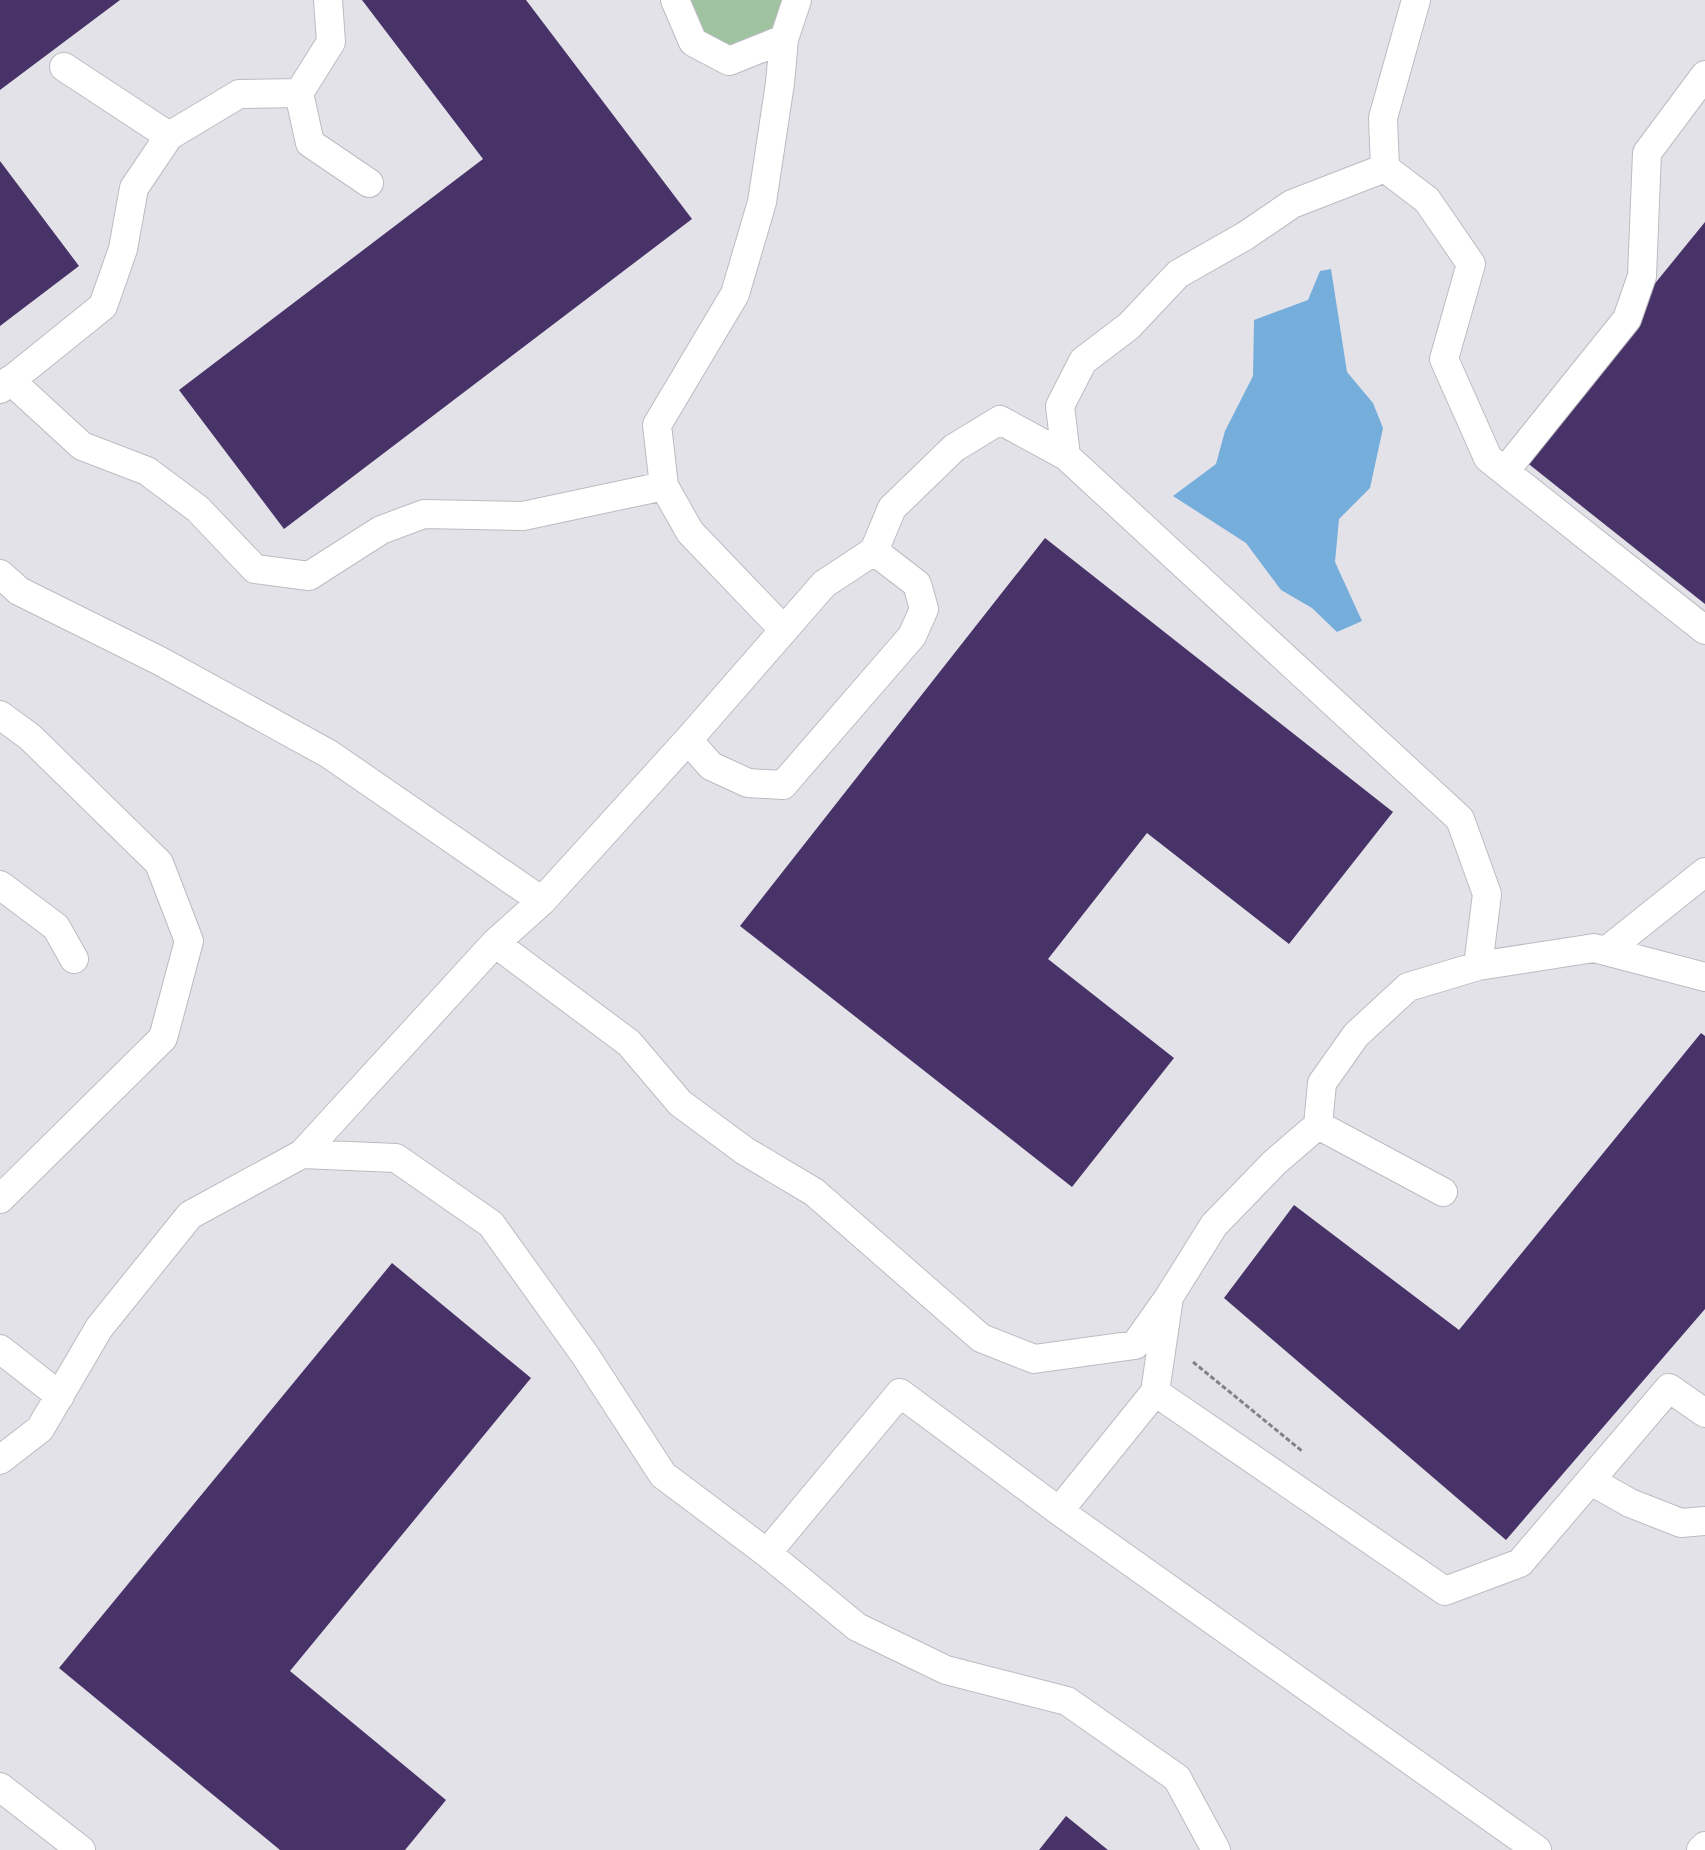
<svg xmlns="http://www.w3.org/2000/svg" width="1705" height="1850" font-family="Cabin,sans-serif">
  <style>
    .green { fill: #9fc2a1 }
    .water { fill: #75addb }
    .building { fill: #473367 }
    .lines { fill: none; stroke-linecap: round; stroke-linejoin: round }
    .minor-casing { stroke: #bdbbc2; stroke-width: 30 }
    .path { stroke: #838186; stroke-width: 3; stroke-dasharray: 5 2.5; stroke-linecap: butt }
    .minor { stroke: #fff; stroke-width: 28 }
  </style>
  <rect width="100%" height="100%" fill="#e4e2e9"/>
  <path class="green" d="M675 0H797L784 39 729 61Z"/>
  <path class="water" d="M1331 269 1347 372 1373 403 1383 428 1370 488 1339 519 1335 562 1362 621 1337 632 1312 608 1281 590 1246 543 1173 496 1216 464 1225 431 1253 376 1254 320 1308 300 1320 271Z"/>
  <path class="building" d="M0 0H120L0 90Z
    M362 0H526L692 219 284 529 179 390 483 159Z
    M0 161 79 266 0 326Z
    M1705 222V604L1516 454Z
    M1045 538 1393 812 1289 944 1147 833 1048 959 1174 1058 1072 1187 740 926Z
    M1701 1033 1705 1036V1309L1506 1540 1224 1298 1294 1205 1459 1330Z
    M392 1263 531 1378 290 1671 446 1800 405 1850H280L59 1668Z
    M1066 1816 1108 1850H1039Z"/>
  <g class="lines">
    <g class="minor-casing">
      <path id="minor" d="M675 0 693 42 729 61 784 39
        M64 67 169 136
        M299 93 310 143 369 183
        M1385 168 1427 200 1471 264 1444 359 1488 458 1705 630
        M10 380 82 446 147 471 198 509 255 569 309 576 381 530 424 514 523 516 664 486
        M0 389 103 306 123 249 134 188 169 136 239 94 299 93 331 42 328 0
        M1066 456 1060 406 1083 361 1129 326 1178 274 1245 236 1292 204 1385 168 1383 118 1416 0
        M1505 471 1627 319 1642 276 1647 153 1705 75
        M874 551 892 508 954 448 1000 420 1066 456 1460 819 1487 894 1478 966
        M874 551 917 584 924 609 912 636 783 785 748 783 711 766 688 740 824 584Z
        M0 574 19 591 160 661 329 754 542 901
        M783 629 690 532 664 486 657 425 735 294 762 202 780 83 784 39 797 0
        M0 715 30 737 159 863 189 941 163 1038 0 1199
        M0 885 56 927 74 959
        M495 943 629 1043 680 1103 745 1151 814 1192 981 1338 1034 1359 1135 1345 1169 1297
        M1606 951 1705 872
        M1318 1125 1322 1083 1356 1035 1408 987 1478 966 1594 948 1705 977
        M302 1154 495 943 542 901 688 740
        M0 1349 60 1396
        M1155 1392 1169 1297 1214 1225 1274 1163 1318 1125 1443 1192
        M0 1460 40 1429 99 1328 190 1215 302 1154 396 1158 491 1224 585 1355 663 1475 767 1553 857 1627 946 1670 1067 1701 1177 1778 1216 1850
        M1591 1481 1630 1503 1681 1523 1705 1521
        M1059 1511 1155 1392 1445 1591 1520 1563 1669 1388 1705 1413
        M767 1553 900 1393 1059 1511 1537 1850
        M0 1787 81 1850
        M1701 1850 1705 1846"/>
    </g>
    <path class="path" d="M1193 1362 1302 1451"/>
    <use href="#minor" class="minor"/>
  </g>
</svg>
